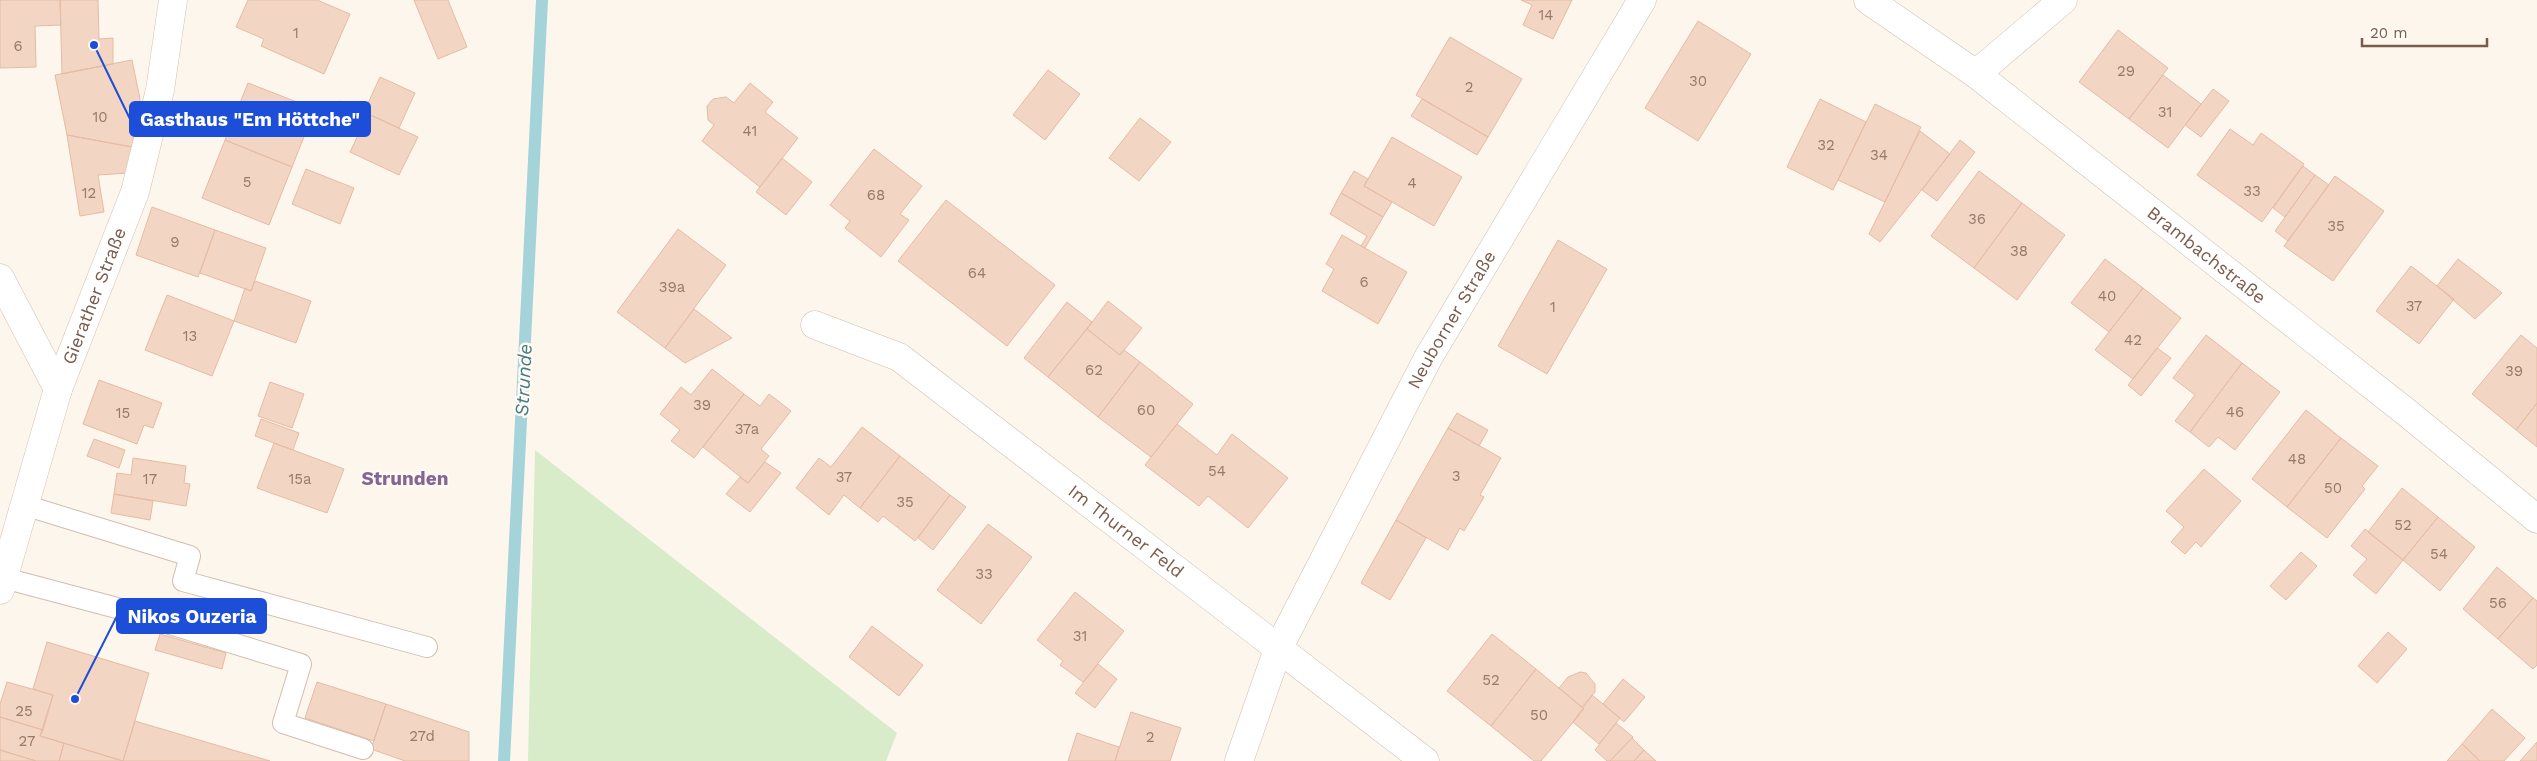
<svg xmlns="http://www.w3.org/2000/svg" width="2537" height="761" font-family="'Work Sans',sans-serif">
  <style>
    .green { fill: #d8ecc9 }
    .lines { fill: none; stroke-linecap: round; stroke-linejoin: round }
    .stream { stroke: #a5d3da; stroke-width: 12 }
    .building { fill: #f3d5c3; stroke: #e6bba3 }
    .lane-casing { stroke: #d1beb0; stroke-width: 22 }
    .street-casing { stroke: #d1beb0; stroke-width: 29 }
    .secondary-casing { stroke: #d6c0b0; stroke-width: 29 }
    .lane { stroke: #fff; stroke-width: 20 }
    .street { stroke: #fff; stroke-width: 28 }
    .secondary { stroke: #fff; stroke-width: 28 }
    .labels { text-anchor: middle; stroke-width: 5; stroke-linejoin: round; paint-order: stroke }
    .number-label { font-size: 15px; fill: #987a6a }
    .street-label { font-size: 18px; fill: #7a5c4d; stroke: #fffaf3 }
    .water-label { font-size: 19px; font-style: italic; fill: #437c86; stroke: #fffaf3 }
    .neighbourhood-label { font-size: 19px; font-weight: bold; fill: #846695; stroke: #fffaf3 }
    .leader { fill: none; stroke: #1d4ed8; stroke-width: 2 }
    .callout-dot { fill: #1d4ed8; stroke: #fffaf3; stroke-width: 2 }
    .callout { fill: #1d4ed8; stroke: #1d4ed8; stroke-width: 2 }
    .callout-label { font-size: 19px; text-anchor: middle; font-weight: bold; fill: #fff }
  </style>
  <rect width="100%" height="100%" fill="#fdf6ec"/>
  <path class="green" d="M535 450 897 733 886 761H528Z"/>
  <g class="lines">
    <path class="stream" d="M504 761 542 0"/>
  </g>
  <path class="building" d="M0 0H60L61 25 35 26 36 67 0 68Z
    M60 0H98L99 39 113 38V64L62 74Z
    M248 0H317L350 14 324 74 261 46 264 39 236 27Z
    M414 0H448L467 47 438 59Z
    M1521 0H1572L1553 39 1523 25 1532 5Z
    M1698 21 1751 54 1698 141 1645 108Z
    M2118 30 2168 68 2129 119 2079 82Z
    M1450 37 1522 79 1488 137 1416 95Z
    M132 60 140 99 132 147 67 135 55 75Z
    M1048 70 1080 94 1045 140 1013 115Z
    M2163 75 2201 104 2168 148 2129 119Z
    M380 77 415 93 399 128 364 112Z
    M248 83 315 109 292 167 225 140Z
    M750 83 773 102 765 112 798 138 760 187 702 141 714 125 708 120 707 106 713 99 726 97 734 103Z
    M2213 89 2229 101 2201 137 2185 125Z
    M1422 99 1488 137 1477 155 1411 116Z
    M1820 99 1866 122 1833 190 1787 167Z
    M340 101 368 114 361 129 333 116Z
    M1875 104 1921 127 1885 202 1838 180Z
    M368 114 418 137 399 175 350 152Z
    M1140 118 1171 142 1139 181 1109 158Z
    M2230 129 2253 145 2261 133 2304 164 2262 222 2197 175Z
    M1920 131 1950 154 1880 242 1869 234Z
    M67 135 132 147 127 173 98 175 104 212 80 216Z
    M1392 137 1462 177 1434 226 1364 186Z
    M225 140 292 167 269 225 202 198Z
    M1960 140 1975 152 1937 201 1922 190Z
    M874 149 922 186 900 214 909 220 881 257 845 228 850 221 830 205Z
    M782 158 812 182 786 215 756 192Z
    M2303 166 2315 175 2285 217 2273 208Z
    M306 169 354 188 340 224 292 204Z
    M1354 171 1368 179 1364 186 1392 202 1383 217 1341 193Z
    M1979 171 2022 203 1974 268 1931 236Z
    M2315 175 2329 185 2288 241 2275 231Z
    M2335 176 2384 211 2333 281 2284 246Z
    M1341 193 1383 217 1365 248 1361 246 1367 236 1330 214Z
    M946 200 1055 285 1007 346 898 261Z
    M2022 203 2065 235 2017 300 1974 268Z
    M152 207 215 230 198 277 136 255Z
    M678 229 726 265 665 348 617 312Z
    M215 230 266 248 251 291 200 273Z
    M1342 235 1407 272 1378 324 1322 291 1334 269 1326 264Z
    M1558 240 1607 269 1547 374 1498 346Z
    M2105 259 2143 288 2109 332 2071 303Z
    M2458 259 2502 293 2475 319 2437 286Z
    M2411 266 2454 299 2419 344 2376 311Z
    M255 281 311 301 296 343 234 321 245 288 251 291Z
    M2143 288 2181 318 2133 379 2095 350Z
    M167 295 234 321 212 376 145 350Z
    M1108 301 1142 328 1120 355 1087 329Z
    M1067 302 1092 322 1048 377 1024 358Z
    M694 309 732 338 685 363 665 348Z
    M1087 329 1120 355 1124 350 1140 362 1098 417 1048 377Z
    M2206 335 2242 363 2190 432 2175 421 2195 395 2173 378Z
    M2521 335 2537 348V403L2516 430 2472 394Z
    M2157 348 2171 358 2141 396 2128 385Z
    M1140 362 1193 404 1151 457 1098 417Z
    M2242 363 2280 392 2235 450 2218 437 2209 447 2190 432Z
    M712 369 744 394 694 458 671 441 680 430 660 414 681 387 691 395Z
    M99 380 162 403 153 428 144 425 137 444 83 424Z
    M270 382 304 394 292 428 258 416Z
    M744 394 760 406 769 394 791 411 761 449 769 456 748 483 703 447Z
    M2537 403V447L2516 430Z
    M2306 410 2341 438 2287 507 2252 479Z
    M1457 413 1488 430 1479 446 1448 428Z
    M261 419 299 433 293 450 255 436Z
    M1177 424 1217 455 1232 434 1288 478 1248 528 1208 496 1199 506 1145 465Z
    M862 427 900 456 860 508 844 495 829 515 796 488 819 458 831 467Z
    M1448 428 1501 458 1480 495 1484 497 1464 531 1460 528 1448 550 1396 520Z
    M2341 438 2378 466 2362 486 2365 489 2327 538 2287 507Z
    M94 439 125 450 119 468 87 456Z
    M274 443 344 469 327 513 257 488Z
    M900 456 950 495 915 541 883 516 878 522 860 508Z
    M133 458 186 466 184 483 190 484 186 506 114 494 117 473 131 475Z
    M765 462 781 473 750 512 726 494 740 477 748 483Z
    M2204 469 2241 501 2201 547 2196 542 2185 554 2171 542 2184 527 2166 511Z
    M2402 488 2438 517 2403 560 2368 532Z
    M114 494 153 501 150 520 111 513Z
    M950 495 966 507 933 550 918 538Z
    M2438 517 2475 547 2440 591 2403 560Z
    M1396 520 1426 538 1390 600 1361 583Z
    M988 524 1032 557 981 624 937 590Z
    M2365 529 2403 560 2376 594 2353 575 2367 559 2351 546Z
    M2301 552 2317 566 2286 600 2270 586Z
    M2497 567 2533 598 2498 639 2463 609Z
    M1075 592 1124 631 1083 682 1060 665 1063 661 1037 640Z
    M2533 598 2537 601V665L2533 669 2498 639Z
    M872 626 923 665 899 696 849 657Z
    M2388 632 2407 649 2377 683 2358 666Z
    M160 634 226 653 222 669 155 650Z
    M1492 634 1536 669 1491 726 1447 691Z
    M47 642 149 673 123 761 40 736 53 695 33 689Z
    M1098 664 1117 679 1095 708 1075 693Z
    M1536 669 1584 709 1541 761H1534L1491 726Z
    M1580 672 1586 673 1595 684V692L1582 707 1559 688 1568 677Z
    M1623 679 1645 697 1624 722 1603 704Z
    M7 682 53 695 43 730 0 717V704Z
    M317 682 386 704 374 741 305 718Z
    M1592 695 1620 718 1599 744 1573 722Z
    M386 704 469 732V761H405L371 749Z
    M2492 709 2525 738 2504 761H2480L2462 744Z
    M1131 712 1181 728 1170 761H1115Z
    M0 717 43 730 40 736 64 743 59 761H36L0 750Z
    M135 721 270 761H59L64 743 123 761Z
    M1616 723 1633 737 1610 761H1607L1595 750Z
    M1077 733 1119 747 1115 761H1068Z
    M1632 738 1644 750 1634 761H1610Z
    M2537 742V761H2520Z
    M2462 744 2480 761H2447Z
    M0 750 36 761H0Z
    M1644 750 1656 761H1634Z"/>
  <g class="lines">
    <g class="lane-casing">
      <path id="lane" d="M24 505 190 556 183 581 427 647
        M4 578 117 608 301 664 283 723 363 749"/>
    </g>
    <g class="street-casing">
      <g id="street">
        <path id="s1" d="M1868 0 1976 74 2406 412 2537 519"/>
        <path d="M1976 74 2063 0"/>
        <path d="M0 278 58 389"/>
        <path id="s2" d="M815 325 899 357 1425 761"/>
        <path id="s3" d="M1239 761 1278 649 1428 358 1642 0"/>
      </g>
    </g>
    <g class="secondary-casing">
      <g id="secondary">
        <path id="s4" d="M0 590 58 389 135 192 160 90 173 0"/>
      </g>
    </g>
    <use href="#lane" class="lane"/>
    <use href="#street" class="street"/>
    <use href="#secondary" class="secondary"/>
  </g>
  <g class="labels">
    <g class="number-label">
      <text x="1546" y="20">14</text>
      <text x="296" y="38">1</text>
      <text x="18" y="51">6</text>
      <text x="2126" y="76">29</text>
      <text x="1698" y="86">30</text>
      <text x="1469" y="92">2</text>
      <text x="2165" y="117">31</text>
      <text x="100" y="122">10</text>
      <text x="750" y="136">41</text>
      <text x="1826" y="150">32</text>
      <text x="1879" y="160">34</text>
      <text x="247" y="187">5</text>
      <text x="1412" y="188">4</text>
      <text x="2252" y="196">33</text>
      <text x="89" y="198">12</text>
      <text x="876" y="200">68</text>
      <text x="1977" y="224">36</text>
      <text x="2336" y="231">35</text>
      <text x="175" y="247">9</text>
      <text x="2019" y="256">38</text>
      <text x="977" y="278">64</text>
      <text x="1364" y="287">6</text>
      <text x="672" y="292">39a</text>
      <text x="2107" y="301">40</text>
      <text x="2414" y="311">37</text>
      <text x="1553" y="312">1</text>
      <text x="190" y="341">13</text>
      <text x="2133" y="345">42</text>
      <text x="1094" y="375">62</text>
      <text x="2514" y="376">39</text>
      <text x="702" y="410">39</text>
      <text x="1146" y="415">60</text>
      <text x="2235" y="417">46</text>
      <text x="123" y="418">15</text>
      <text x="747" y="434">37a</text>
      <text x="2297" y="464">48</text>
      <text x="1217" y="476">54</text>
      <text x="1456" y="481">3</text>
      <text x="844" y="482">37</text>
      <text x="150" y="484">17</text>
      <text x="300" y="484">15a</text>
      <text x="2333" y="493">50</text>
      <text x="905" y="507">35</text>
      <text x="2403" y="530">52</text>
      <text x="2439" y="559">54</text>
      <text x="984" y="579">33</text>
      <text x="2498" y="608">56</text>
      <text x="1080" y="641">31</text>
      <text x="1491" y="685">52</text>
      <text x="24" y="716">25</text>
      <text x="1539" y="720">50</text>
      <text x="422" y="741">27d</text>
      <text x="1150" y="742">2</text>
      <text x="27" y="746">27</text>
    </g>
    <g class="street-label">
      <text dy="6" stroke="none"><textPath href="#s1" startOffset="424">Brambachstraße</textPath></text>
      <text dy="6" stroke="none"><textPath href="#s4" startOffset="309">Gierather Straße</textPath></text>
      <text dy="6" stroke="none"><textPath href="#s3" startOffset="491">Neuborner Straße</textPath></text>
      <text dy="6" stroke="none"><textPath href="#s2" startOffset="376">Im Thurner Feld</textPath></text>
    </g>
    <g class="water-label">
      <text transform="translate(523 380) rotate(-87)" y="7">Strunde</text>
    </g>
    <g class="neighbourhood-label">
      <text x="405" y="485">Strunden</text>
    </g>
  </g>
  <path class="leader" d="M94 45L130 119M75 699L117 616"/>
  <g class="callout-dot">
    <circle cx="94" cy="45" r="5"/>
    <circle cx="75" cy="699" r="5"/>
  </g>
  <g class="callout">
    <rect x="130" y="102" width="240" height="34" rx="5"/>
    <rect x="117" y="599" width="149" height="34" rx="5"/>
  </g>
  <g class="callout-label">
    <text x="250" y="126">Gasthaus "Em Höttche"</text>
    <text x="192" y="623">Nikos Ouzeria</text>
  </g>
  <path d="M2362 38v8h125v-8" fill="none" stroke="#7a5c4d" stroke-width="2.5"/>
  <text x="2370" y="38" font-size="15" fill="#7a5c4d" stroke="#fffaf3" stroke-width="4" paint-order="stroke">20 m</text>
</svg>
